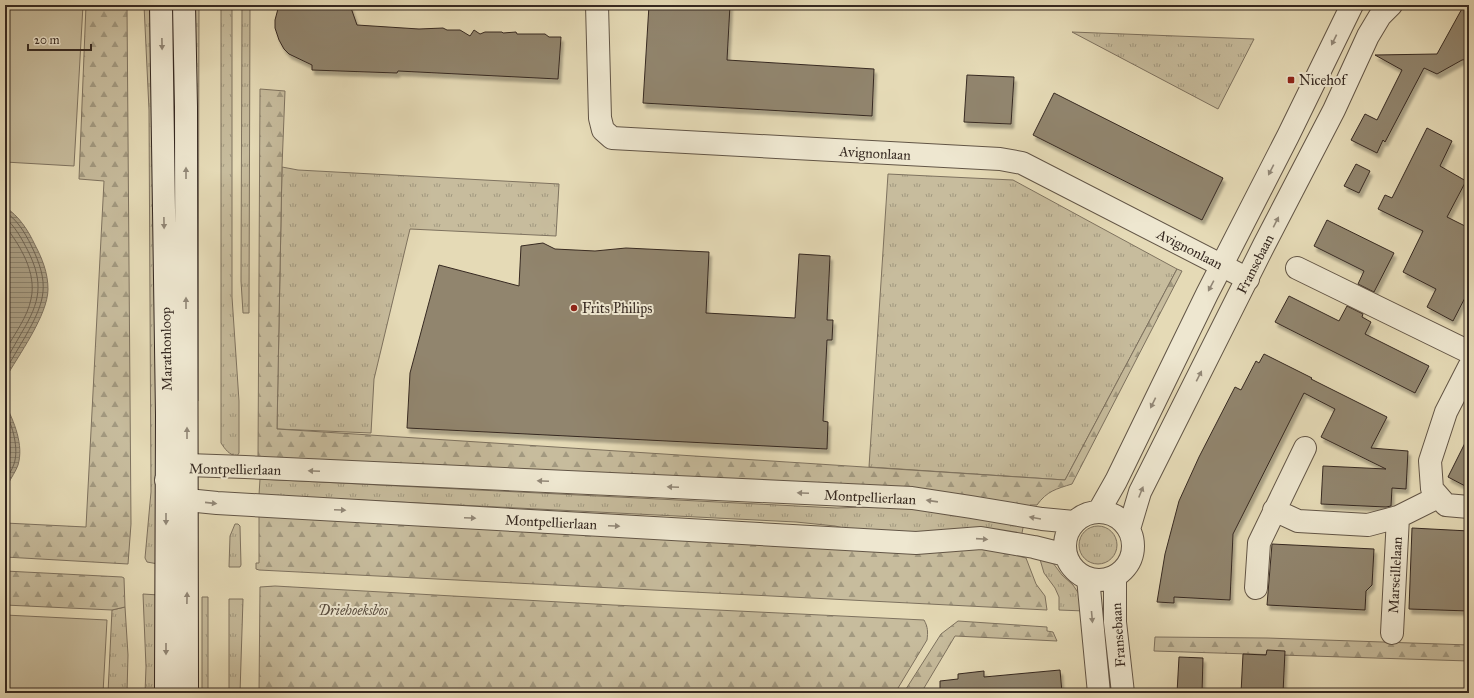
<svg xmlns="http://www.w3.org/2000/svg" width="1474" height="698" font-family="'IM FELL Great Primer',serif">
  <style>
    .grass { fill: url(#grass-tufts); stroke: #7e725f }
    .forest { fill: url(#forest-firs); stroke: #7e725f }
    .pitch { fill: #c7bc9d; stroke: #7e725f }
    .water { fill: url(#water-rules); stroke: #7c6f5c }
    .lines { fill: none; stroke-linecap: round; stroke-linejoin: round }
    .shore { stroke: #706452; stroke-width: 1 }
    .building { fill: #91856e; stroke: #362921; filter: url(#shadow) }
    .minor-casing { stroke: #625546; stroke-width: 24 }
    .tertiary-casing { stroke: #625546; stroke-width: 24 }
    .secondary-casing { stroke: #362921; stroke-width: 24 }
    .minor { stroke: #eee7d0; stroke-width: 22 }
    .tertiary { stroke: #eee7d0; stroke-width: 22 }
    .secondary { stroke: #eee7d0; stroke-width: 22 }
    .oneway { fill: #928878 }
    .poi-dot { fill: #8f2418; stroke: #eee7d0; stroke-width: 1.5 }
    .labels { text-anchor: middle; stroke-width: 4; stroke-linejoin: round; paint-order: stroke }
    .poi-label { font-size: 14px; fill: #362921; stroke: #eee7d0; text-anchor: start }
    .street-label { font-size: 14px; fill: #362921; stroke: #eee7d0 }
    .park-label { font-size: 14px; font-style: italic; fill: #5a4e40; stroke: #eee7d0 }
  </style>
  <defs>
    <pattern id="grass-tufts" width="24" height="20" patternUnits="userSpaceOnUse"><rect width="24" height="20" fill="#c7bc9d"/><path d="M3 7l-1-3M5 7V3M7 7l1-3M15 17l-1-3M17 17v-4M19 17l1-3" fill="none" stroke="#a29980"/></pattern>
    <pattern id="forest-firs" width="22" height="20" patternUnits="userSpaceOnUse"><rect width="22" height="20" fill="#c7bc9d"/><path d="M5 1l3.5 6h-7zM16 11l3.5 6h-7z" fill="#a29980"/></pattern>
    <pattern id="water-rules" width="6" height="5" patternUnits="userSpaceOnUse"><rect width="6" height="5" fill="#aa9e83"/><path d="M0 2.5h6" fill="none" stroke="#8b816b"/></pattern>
    <filter id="shadow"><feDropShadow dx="2.5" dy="4.5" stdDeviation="1" flood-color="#0004"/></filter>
  </defs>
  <rect width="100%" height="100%" fill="#e5dab6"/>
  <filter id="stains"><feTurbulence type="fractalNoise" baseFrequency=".005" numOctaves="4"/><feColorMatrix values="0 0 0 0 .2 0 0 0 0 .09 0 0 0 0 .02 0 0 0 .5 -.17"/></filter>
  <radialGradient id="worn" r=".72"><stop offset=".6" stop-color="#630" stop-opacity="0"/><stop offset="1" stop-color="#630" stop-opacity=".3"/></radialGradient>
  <path class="grass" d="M144 5H155L158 564 147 562 145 558 151 492 149 110Z
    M191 5H199L198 401 195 402Z
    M221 5H232V297L239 401V453L237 456C229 455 225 449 221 443Z
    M242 5H250L249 313H243L241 281Z
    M1072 32 1254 39 1218 109Z
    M282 167 298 170 559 184 556 236 410 229 374 379 371 433 277 429Z
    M888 174 1013 180 1177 269 1065 480 869 467Z
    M260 479 797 506 837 508 893 506 1024 523 1021 538 924 536 857 531 835 526 796 522 259 495Z
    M235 524H238L240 526 241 565 240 567H229L230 536Z
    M1079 545a19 19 0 1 1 38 0a19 19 0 1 1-38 0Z
    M1039 556 1053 563 1062 575 1073 585 1081 597 1085 611 1059 610V597L1055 588 1044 573Z
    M143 594 159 595 158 693H145L146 667Z
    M202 597H208V693H202Z
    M229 599H243L240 693H229Z
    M125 607 128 655 127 693H108L112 610Z"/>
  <path class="forest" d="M86 5H127L131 524 128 564 5 557V523L86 527 104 181 79 179Z
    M260 89 285 91 282 167 277 429 1065 480 1177 269 1182 271 1072 484C1056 489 1047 491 1037 505H1030L1029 510 258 459Z
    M259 515 971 544 1026 558 1036 584 1045 596 1047 610 259 570 256 569V563H259Z
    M5 571 122 577 124 578 125 607 112 610 5 605Z
    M275 586 613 605 924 620C928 627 928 632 927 640L895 693H259L260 587Z
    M958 621 1047 627V631L1053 632 1057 641 955 636 921 693H912L906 689 941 634Z
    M1155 637 1267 638 1469 645V661L1154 651Z"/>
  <path class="pitch" d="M5 5H83L74 166 5 162Z
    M5 615 107 620 103 693H5Z"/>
  <path class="water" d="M5 207C19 216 28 230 35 245 42 258 48 273 48 289 48 315 18 356 5 379Z
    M5 404C14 421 24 445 18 465 16 471 11 478 8 484L5 486Z"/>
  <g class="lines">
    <path class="shore" d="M5 212C17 219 25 233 31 245 50 284 46 300 25 337 18 348 12 360 5 371
      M5 218C15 226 22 239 28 251 44 283 40 302 22 332 16 342 11 352 5 362
      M5 226C20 245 37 273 31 299 28 316 14 335 5 351
      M5 412C13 426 19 449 14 464 12 470 8 476 5 481
      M5 425C10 441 13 455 5 471"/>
  </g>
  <path class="building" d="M279 5H350L357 25 419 29 443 28 447 30H460L470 36 474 30 480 34 485 32H502L503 33 516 32 517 34H545L549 37H561L558 79 398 71 397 73 312 70V65L289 54 284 49 279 40 275 28V20Z
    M649 5H730L727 60 874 69 872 116 643 103Z
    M1464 5 1465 30H1469V59L1462 60 1437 74 1424 68 1385 142 1383 140 1377 153 1351 140 1365 114 1377 120 1402 70 1375 55 1437 54Z
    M967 75 1014 77 1011 124 964 122Z
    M1054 93 1223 178 1202 220 1033 135Z
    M1427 128 1452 141 1440 166 1466 181 1447 217 1469 228V290L1453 321 1427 307 1436 289 1403 272 1423 231 1378 209 1385 195 1392 198Z
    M1356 164 1370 171 1359 193 1344 186Z
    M1327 220 1394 253 1374 292 1358 284 1364 271 1314 246Z
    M543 243 555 249 595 251 626 248 709 252 706 313 795 318 799 254 830 256 827 320H833L832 340H827L823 421 828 422 827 449 407 428 410 373 439 265 519 286 521 246Z
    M1289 296 1339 321 1347 306 1363 314 1362 317 1371 322 1365 334 1429 366 1415 393 1275 322Z
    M1264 354 1312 378 1311 379 1387 417 1371 448 1408 451 1406 489 1392 488 1391 506 1386 507 1321 504 1323 466 1386 469 1321 437 1335 409 1304 393 1233 534 1230 600 1174 597V603L1157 602 1165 554 1179 501 1199 457 1235 387 1241 390 1256 361 1259 363Z
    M1469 435V488L1448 477Z
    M1412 528 1469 531V611L1409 609Z
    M1272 544 1374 549 1372 585 1366 591 1365 610 1267 605Z
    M1267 650 1285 651 1283 693H1241L1243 654 1266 655Z
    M1179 657 1203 658 1202 693H1177Z
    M1060 670 1062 693H940V681L958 679V674L984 671V677Z"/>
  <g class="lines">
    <g class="minor-casing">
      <path id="minor" d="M597 5 600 118 603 130 612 138 1000 159 1022 163 1248 279
        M1297 268 1469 352
        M1469 367 1446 412 1430 461 1432 489 1446 505 1469 507
        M1274 510 1298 521 1368 525 1398 517 1438 497
        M1256 588 1259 543 1305 448
        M1392 633 1398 517"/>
    </g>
    <g class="tertiary-casing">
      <path id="tertiary" d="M1099 511 1116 481 1207 294 1288 136 1352 5
        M1065 546a34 34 0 1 1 68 0a34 34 0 1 1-68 0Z
        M1129 529 1140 492 1264 245 1334 110 1368 36 1380 16 1391 5
        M1066 555 1034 547 981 538 916 543 217 503 187 500 166 480 187 465 245 467 912 498 971 507 1042 519 1074 522
        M1115 576V622L1123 693
        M1088 578 1099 693"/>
    </g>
    <g class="secondary-casing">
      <path id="secondary" d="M161 5 167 415 166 693
        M184 5 186 107 187 693"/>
    </g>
    <use href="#minor" class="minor"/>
    <use href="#tertiary" class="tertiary"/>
    <use href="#secondary" class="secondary"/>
  </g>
  <defs><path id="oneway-solid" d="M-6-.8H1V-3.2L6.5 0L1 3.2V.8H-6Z"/></defs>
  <g class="oneway">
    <use href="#oneway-solid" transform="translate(1334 40) rotate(116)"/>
    <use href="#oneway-solid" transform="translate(162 44) rotate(89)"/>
    <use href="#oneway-solid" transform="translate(1271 170) rotate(117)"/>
    <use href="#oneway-solid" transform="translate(186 173) rotate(-90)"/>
    <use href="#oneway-solid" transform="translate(1276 222) rotate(-63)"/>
    <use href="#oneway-solid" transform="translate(164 223) rotate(89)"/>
    <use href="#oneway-solid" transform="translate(1211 286) rotate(118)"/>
    <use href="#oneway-solid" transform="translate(186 303) rotate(-90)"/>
    <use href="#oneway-solid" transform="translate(1199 376) rotate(-63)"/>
    <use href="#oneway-solid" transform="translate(1153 403) rotate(116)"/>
    <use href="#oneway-solid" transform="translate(187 433) rotate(-90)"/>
    <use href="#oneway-solid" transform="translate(314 471) rotate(-177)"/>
    <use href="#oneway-solid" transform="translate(543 481) rotate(-177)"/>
    <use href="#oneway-solid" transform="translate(673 487) rotate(-177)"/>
    <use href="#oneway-solid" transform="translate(1141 492) rotate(-68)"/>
    <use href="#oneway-solid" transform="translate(803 493) rotate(-177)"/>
    <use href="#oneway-solid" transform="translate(932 501) rotate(-172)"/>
    <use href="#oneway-solid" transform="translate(211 503) rotate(6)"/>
    <use href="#oneway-solid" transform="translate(340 510) rotate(3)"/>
    <use href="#oneway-solid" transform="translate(470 518) rotate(3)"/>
    <use href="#oneway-solid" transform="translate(1035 518) rotate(-170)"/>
    <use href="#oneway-solid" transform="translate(166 519) rotate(90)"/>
    <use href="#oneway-solid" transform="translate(614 526) rotate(3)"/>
    <use href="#oneway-solid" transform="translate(982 539) rotate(4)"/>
    <use href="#oneway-solid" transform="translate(187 598) rotate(-89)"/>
    <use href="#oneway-solid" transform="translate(1092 617) rotate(85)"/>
    <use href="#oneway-solid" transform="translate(166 649) rotate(90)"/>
  </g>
  <g class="poi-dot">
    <rect x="1287" y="76" width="8" height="8" rx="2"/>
    <circle cx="574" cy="308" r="4"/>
  </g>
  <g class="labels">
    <g class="poi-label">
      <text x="1299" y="85">Nicehof</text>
      <text x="582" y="313">Frits Philips</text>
    </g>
    <g class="street-label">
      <text transform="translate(875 153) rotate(3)" y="5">Avignonlaan</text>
      <text transform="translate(1190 249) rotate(27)" y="5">Avignonlaan</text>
      <text transform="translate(1255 264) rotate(-63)" y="5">Fransebaan</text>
      <text transform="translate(166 349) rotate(-91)" y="5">Marathonloop</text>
      <text transform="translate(235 469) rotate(1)" y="5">Montpellierlaan</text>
      <text transform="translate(870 497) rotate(3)" y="5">Montpellierlaan</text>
      <text transform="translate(551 522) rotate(3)" y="5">Montpellierlaan</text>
      <text transform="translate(1395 575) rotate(-87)" y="5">Marseillelaan</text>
      <text transform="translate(1118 635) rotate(-94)" y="5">Fransebaan</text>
    </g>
    <g class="park-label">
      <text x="353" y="615">Driehoeksbos</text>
    </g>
  </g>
  <rect width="1474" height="698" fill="none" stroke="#e5dab6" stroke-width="20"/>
  <rect x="6" y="6" width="1462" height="686" fill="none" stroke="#362921" stroke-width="2"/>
  <rect x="10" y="10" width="1454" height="678" fill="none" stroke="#362921"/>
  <path d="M28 44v6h63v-6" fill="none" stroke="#362921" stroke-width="2"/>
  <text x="34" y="44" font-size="12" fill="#362921" stroke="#eee7d0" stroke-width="3" paint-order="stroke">20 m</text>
  <rect width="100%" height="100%" filter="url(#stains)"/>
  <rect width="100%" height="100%" fill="url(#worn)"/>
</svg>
